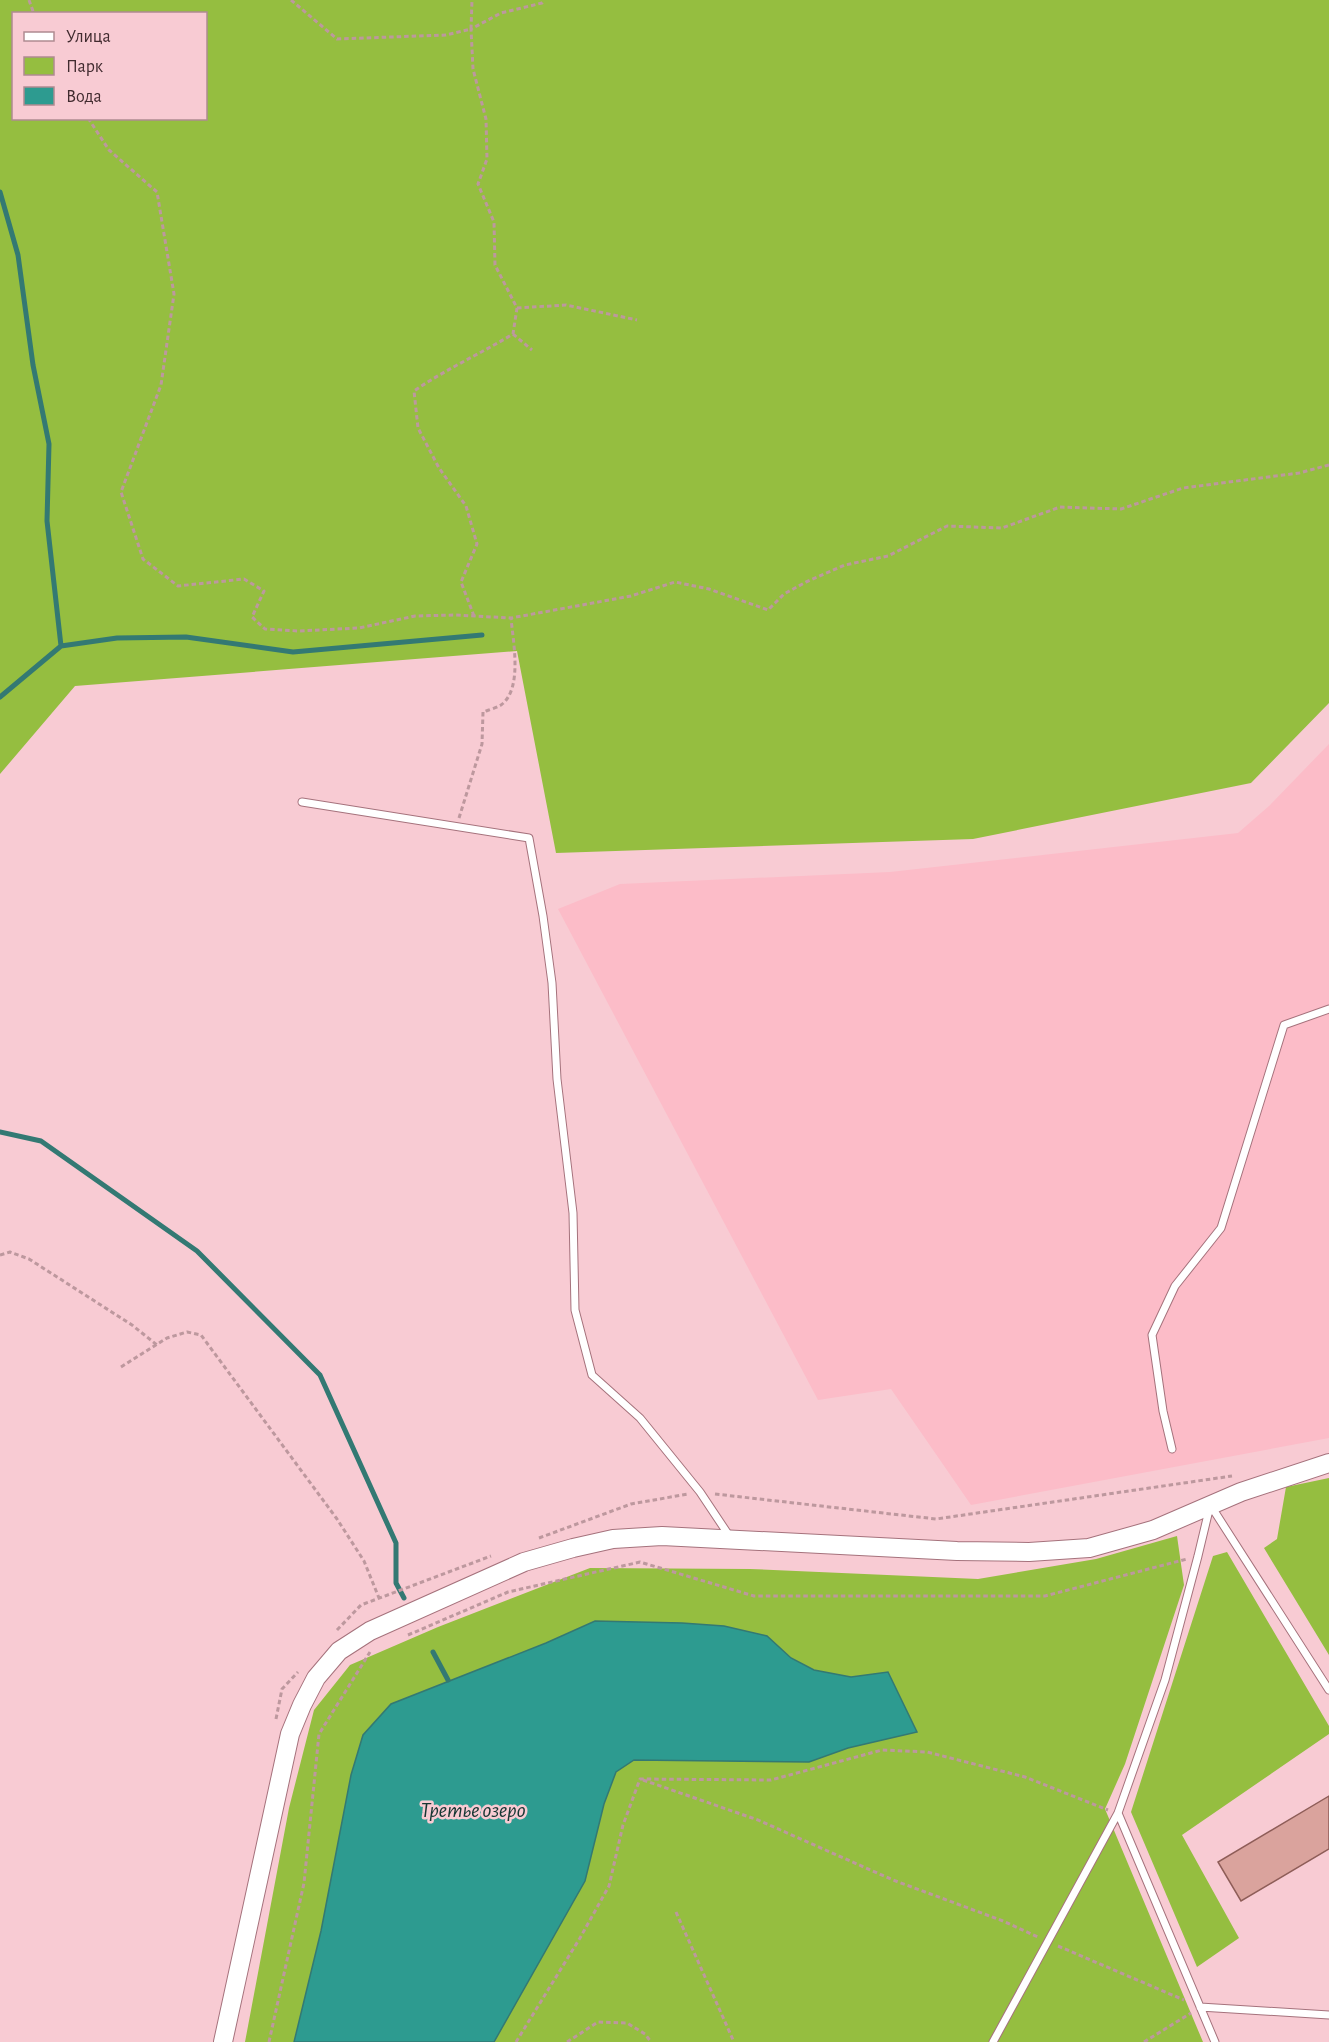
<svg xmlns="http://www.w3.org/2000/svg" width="1329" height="2042" font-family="'Alegreya Sans',sans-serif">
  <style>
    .built { fill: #fcbcc8 }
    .green { fill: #95be40; fill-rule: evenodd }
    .water { fill: #2d9b90; stroke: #337973; stroke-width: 1.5 }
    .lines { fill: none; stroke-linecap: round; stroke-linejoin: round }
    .stream { stroke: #337973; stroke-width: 5 }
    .building { fill: #daa39d; stroke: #8e5d58; stroke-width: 1.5 }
    .service-casing { stroke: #a5727c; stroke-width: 9 }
    .tertiary-casing { stroke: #a5727c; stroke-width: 20 }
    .path { stroke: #bd989e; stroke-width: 3; stroke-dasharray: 4.5 3; stroke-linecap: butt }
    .service { stroke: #fff; stroke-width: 7 }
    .tertiary { stroke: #fff; stroke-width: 18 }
    .labels { text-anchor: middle; stroke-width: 5; stroke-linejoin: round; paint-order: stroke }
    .water-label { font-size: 22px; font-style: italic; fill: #163633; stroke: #f8cbd3 }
  </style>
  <rect width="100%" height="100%" fill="#f8cbd3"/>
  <path class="built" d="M1329 744V1438L971 1505 891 1389 818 1400 558 909 620 884 890 872 1238 833 1269 806Z"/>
  <path class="green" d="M0 0H1329V703L1251 783 973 839 556 853 517 651 75 686 0 774ZM14 14H206V118H14Z
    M1329 1478V1655L1264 1548 1277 1539 1286 1487Z
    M1177 1536 1184 1585 1125 1764 1105 1809 1203 2042H245L289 1808 314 1710 350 1665 438 1627 590 1568 750 1569 978 1579 1096 1559Z
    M1227 1552 1329 1726V1734L1182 1835 1239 1938 1197 1967 1131 1812 1213 1556Z"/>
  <path class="water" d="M595 1621 682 1623 724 1626 767 1636 791 1658 814 1670 851 1677 888 1672 917 1732 848 1748 809 1762 634 1760 616 1772 604 1804 585 1881 494 2042H294L321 1931 351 1775 363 1735 391 1704 546 1643Z"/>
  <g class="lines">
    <path class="stream" d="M0 192 18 255 33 365 49 444 47 521 61 646 0 697
      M61 646 117 638 186 637 293 652 482 635
      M0 1132 41 1141 197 1251 320 1375 396 1543V1583L404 1598
      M433 1652 448 1680"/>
  </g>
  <path class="building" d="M1329 1796V1849L1241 1901 1218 1862Z"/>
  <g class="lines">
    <g class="service-casing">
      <path id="service" d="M302 802 529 838 543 916 552 983 557 1079 573 1213 575 1310 592 1375 640 1418 700 1492 730 1537
        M1172 1449 1163 1411 1152 1335 1175 1286 1221 1228 1284 1025 1329 1009
        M1211 1506 1329 1690
        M1209 1510 1198 1556 1165 1680 1118 1813 1215 2042
        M1200 2007 1329 2015
        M993 2042 1118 1813"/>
    </g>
    <g class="tertiary-casing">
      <path id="tertiary" d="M223 2042 290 1734 302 1705 316 1678 339 1651 370 1631 524 1562 573 1548 613 1539 662 1536 957 1551 1029 1552 1089 1548 1153 1530 1241 1492 1329 1463"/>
    </g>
    <path class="path" d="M29 0 34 14
      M291 0 337 39 446 35 471 29 472 0
      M88 118 109 150 157 192 174 294 161 385 121 492 143 559 178 586 244 579 264 591 252 617 265 629 299 631 359 628 415 616 456 615 511 618 631 596 675 582 709 589 768 610 784 594 806 582 845 565 888 556 947 526 1002 528 1060 507 1121 509 1183 488 1299 473 1329 465
      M517 308 566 305 637 320
      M513 334 532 350
      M474 616 461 582 477 544 466 506 439 468 418 428 414 391C446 369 480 354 513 334L517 308 495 265 494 222 478 184 487 159 486 119 473 69 471 29 501 13 542 3 544 0
      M459 818 482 744 483 712C488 710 496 708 501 705 523 689 513 641 511 618
      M0 1255 10 1252 29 1259 132 1325 157 1345
      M121 1367 167 1338 187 1332 201 1335 337 1519 364 1561 379 1598
      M715 1494 936 1519 1232 1476
      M539 1538 631 1504 688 1494
      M337 1630 361 1605 491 1556
      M408 1635 508 1592 640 1562 754 1596H1045L1187 1559
      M276 1719 282 1689 298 1672
      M643 1780 758 1820 893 1880 1003 1921 1038 1937
      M676 1912 734 2042
      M1058 1946 1184 2000
      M269 2042 304 1883 319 1734 370 1652
      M516 2042 580 1938 609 1886 623 1825 640 1779 771 1780 882 1750 927 1752 1025 1777 1108 1810
      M567 2042 598 2022 627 2023 645 2034 651 2042
      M1144 2042 1191 2013"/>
    <use href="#service" class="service"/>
    <use href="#tertiary" class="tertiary"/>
  </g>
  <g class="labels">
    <g class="water-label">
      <text x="473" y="1817">Третье озеро</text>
    </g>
  </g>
  <rect x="12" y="12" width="195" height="108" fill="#f8cbd3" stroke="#af8b91" stroke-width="1.5"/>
  <rect x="24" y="32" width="30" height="9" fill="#ffffff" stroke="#af8b91" stroke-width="1.5"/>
  <text x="66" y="42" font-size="18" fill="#412b2f">Улица</text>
  <rect x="24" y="57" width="30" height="18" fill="#95be40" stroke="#af8b91" stroke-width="1.5"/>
  <text x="66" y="72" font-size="18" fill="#412b2f">Парк</text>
  <rect x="24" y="87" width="30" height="18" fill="#2d9b90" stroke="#af8b91" stroke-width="1.5"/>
  <text x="66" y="102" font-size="18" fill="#412b2f">Вода</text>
</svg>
